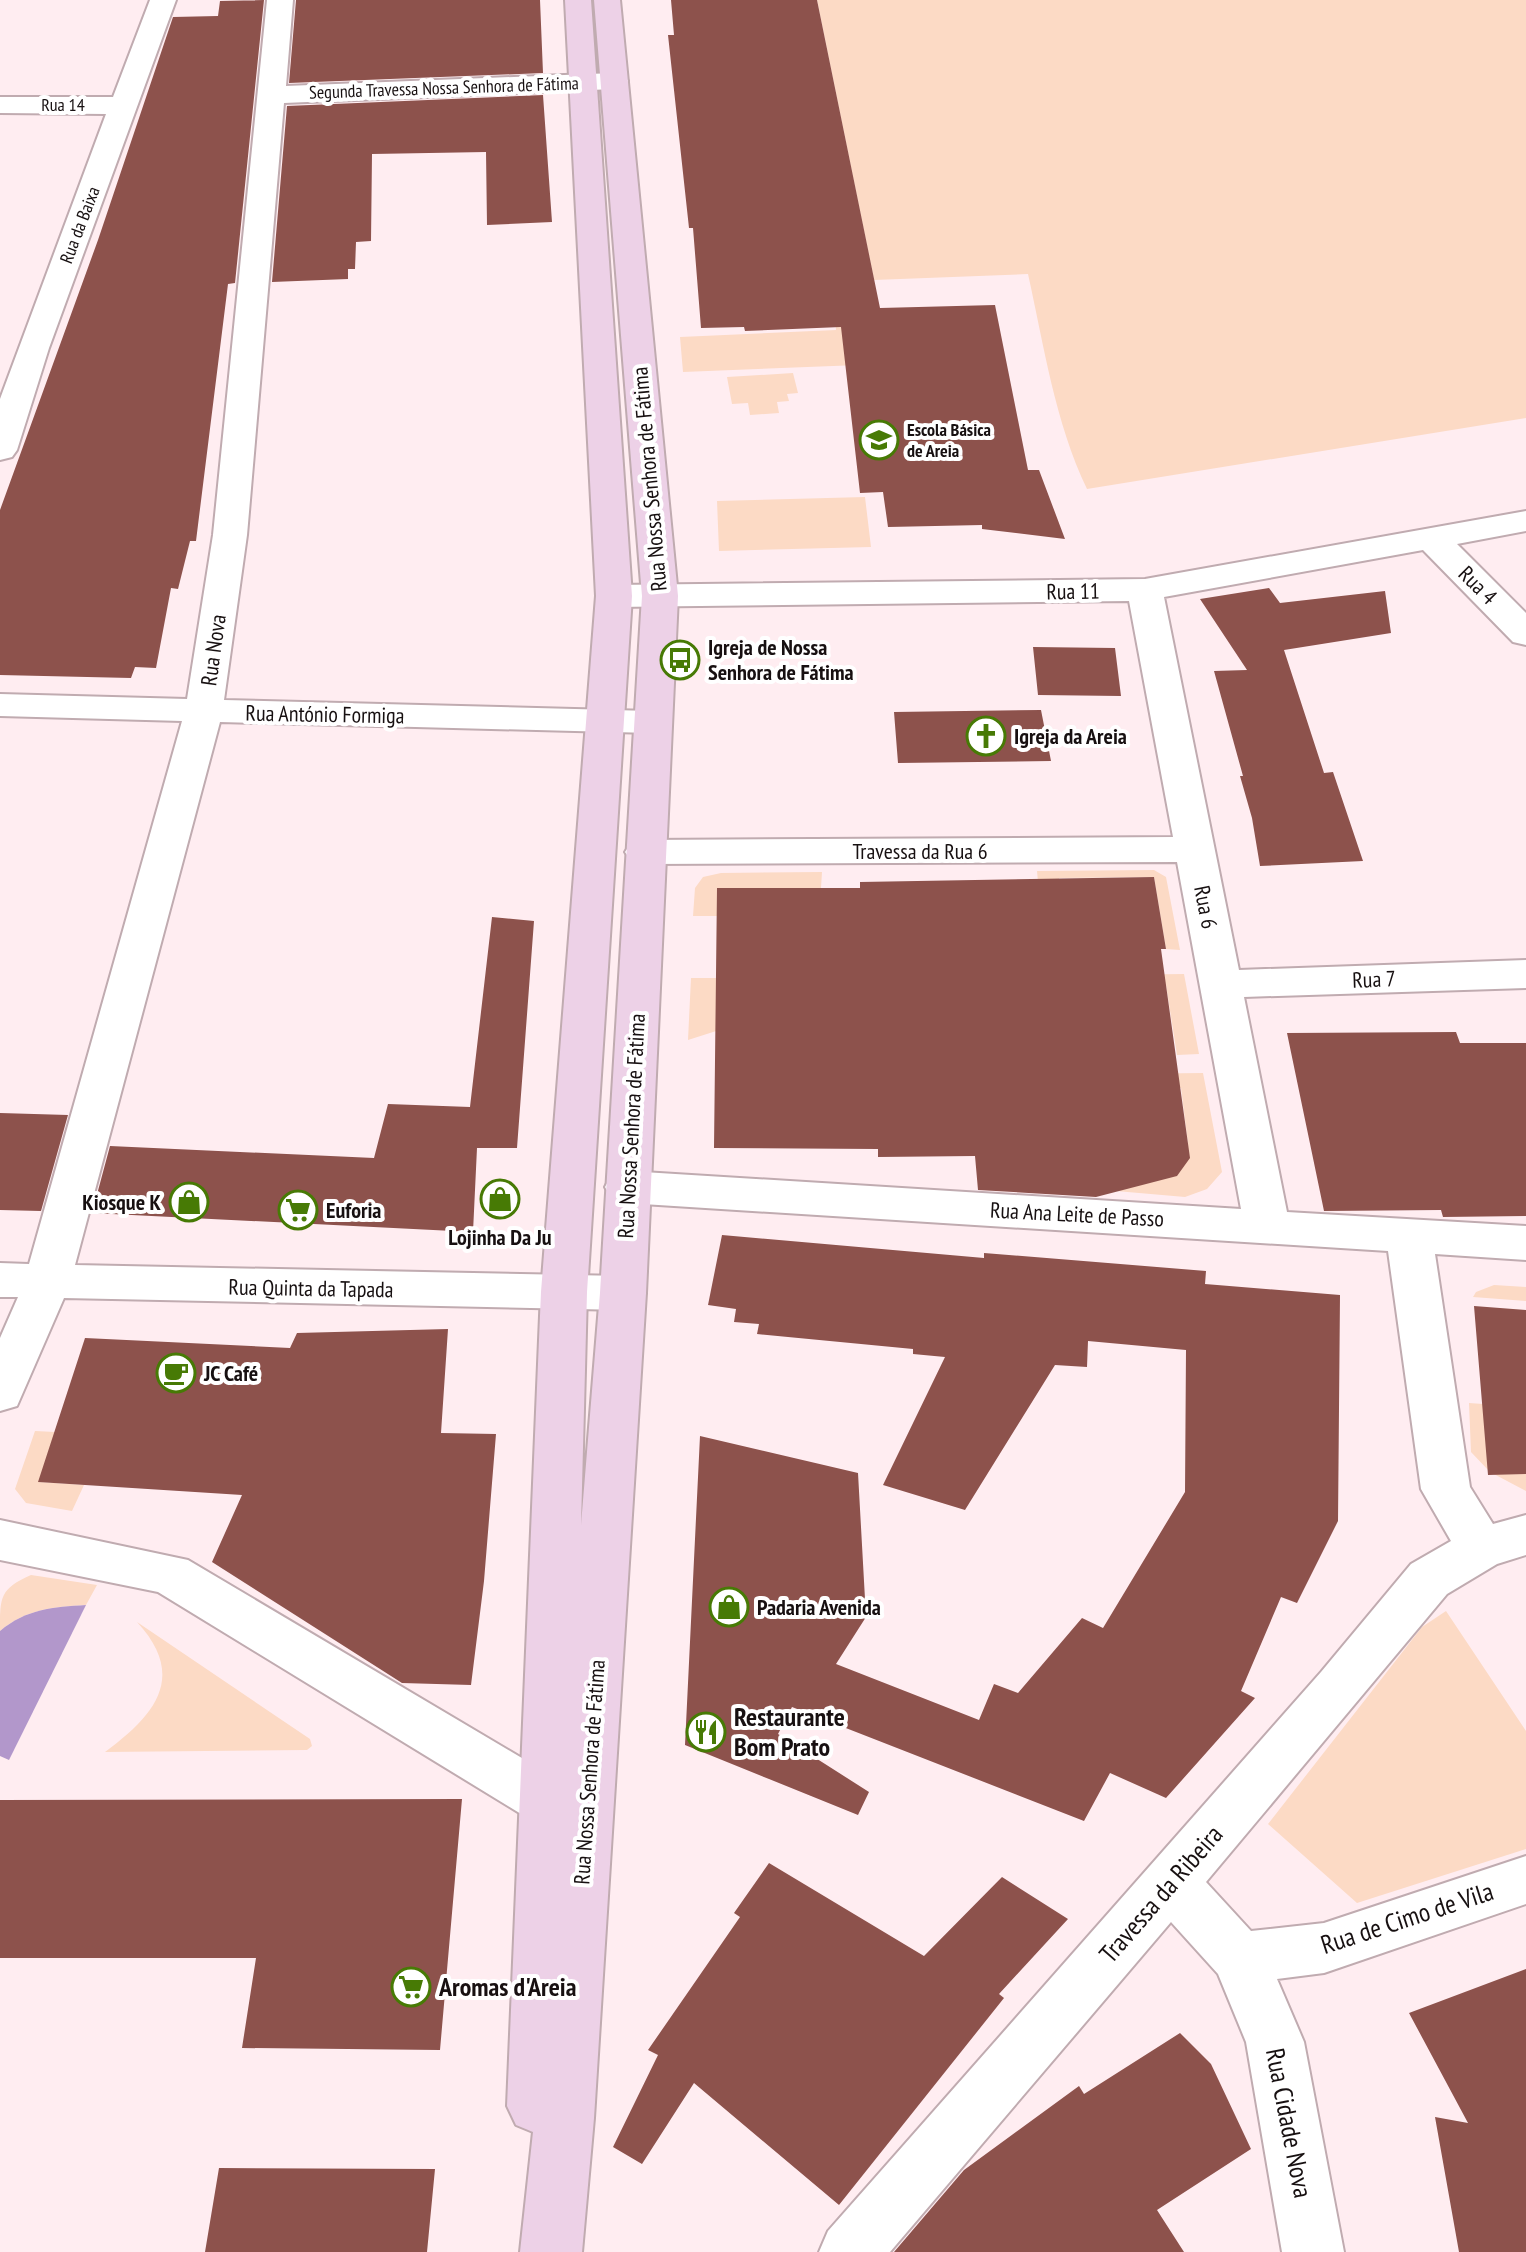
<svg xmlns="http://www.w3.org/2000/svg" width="1526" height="2252" font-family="'PT Sans Narrow',sans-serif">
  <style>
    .green { fill: #fcdac5 }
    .water { fill: #b297cb }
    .building { fill: #8d524c }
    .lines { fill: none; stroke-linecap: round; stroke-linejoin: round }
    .street-casing { stroke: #c0abb0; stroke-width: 4 }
    .secondary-casing { stroke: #c0abb0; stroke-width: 4 }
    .street { fill: #fff; fill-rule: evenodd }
    .secondary { fill: #edd1e7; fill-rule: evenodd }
    .labels { text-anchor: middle; stroke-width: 8; stroke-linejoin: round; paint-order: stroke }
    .far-street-label { font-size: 18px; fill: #171011; stroke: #fff }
    .far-poi-label { font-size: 18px; font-weight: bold; fill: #171011; stroke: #fff; text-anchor: start }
    .street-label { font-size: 22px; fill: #171011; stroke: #fff }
    .poi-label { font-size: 22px; font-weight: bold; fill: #171011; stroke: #fff; text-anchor: start }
    .near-poi-label { font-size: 26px; font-weight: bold; fill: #171011; stroke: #fff; text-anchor: start }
    .near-street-label { font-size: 26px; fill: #171011; stroke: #fff }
  </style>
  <rect width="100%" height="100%" fill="#ffedf1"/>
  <path class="green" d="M817 0H1526V418L1087 489C1055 422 1044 346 1028 274L874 280Z
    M835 316H858L859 365 683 372 680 337 836 330Z
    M793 373 798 393 787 394 789 401 777 402 779 413 750 415 748 403 732 404 727 377Z
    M865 497 871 547 719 551 717 501Z
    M1154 870 1166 877 1180 950 1166 949 1154 877 1059 878 1066 936H1043L1037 871Z
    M822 872 821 888H718L717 916H693L695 888 703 877 721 873Z
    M1184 974 1199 1054 1177 1055 1166 985 1105 984 1104 975Z
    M691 978H820L735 1025 688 1040Z
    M1203 1073 1222 1172 1207 1189 1185 1197 1093 1189 1188 1144 1181 1088 1144 1087 1116 1074Z
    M1494 1285 1526 1287V1301L1473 1297 1476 1292Z
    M1469 1403 1483 1404 1526 1449V1491L1490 1472 1471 1452Z
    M35 1431 55 1432 39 1482 84 1485 72 1511 26 1503 15 1489Z
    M31 1575 97 1585 86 1605C53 1607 26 1609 0 1631 0 1596 0 1589 31 1575Z
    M1446 1611 1526 1731V1849L1357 1903 1268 1824 1422 1627Z
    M137 1622 310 1739 312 1746 307 1750 105 1752C156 1715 187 1676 137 1622Z"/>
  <path class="water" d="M86 1605 9 1760 0 1756V1631C26 1609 53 1607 86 1605Z"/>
  <path class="building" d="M264 0 235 283 228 284 196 541H190L178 589 171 588 156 668 135 667 131 678 0 675V510L98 240 173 17 218 16 220 1Z
    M296 0H540L543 73 289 83Z
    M671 0H817L880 308 995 305 1028 470H1039L1065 539 982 529V525L888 527 883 492 860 493 841 327 745 331 744 327 701 328 693 228H689L668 35H674Z
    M543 95 552 222 487 225 486 152 372 154 371 241 356 242 355 269H348V279L272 282 287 106Z
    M1269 588 1280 603 1385 591 1391 633 1284 650 1324 773 1333 772 1363 861 1260 866 1252 818 1240 776H1243L1214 671 1247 670 1200 599Z
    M1033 647 1115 648 1121 696 1038 695Z
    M1041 710 1051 761 898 763 894 712Z
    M1154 877 1166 949H1161L1190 1158 1177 1176 1096 1197 978 1190 975 1156 878 1157V1149L714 1148 717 888H860V882Z
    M492 917 534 921 517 1148H477L473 1232 92 1213 110 1146 374 1158 388 1104 470 1107Z
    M1456 1032 1460 1043H1526V1216L1443 1217 1441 1210 1324 1211 1287 1033Z
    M0 1113 68 1115 41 1211 0 1210Z
    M722 1235 984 1258V1253L1206 1271 1205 1284 1340 1295 1338 1521 1297 1603 1281 1597 1241 1691 1255 1698 1166 1798 1110 1773 1084 1821 792 1707 778 1734 869 1792 858 1815 685 1745 700 1436 858 1473 866 1617 836 1664 979 1720 994 1684 1018 1693 1082 1618 1103 1628 1185 1492 1186 1350 1088 1341 1087 1367 1055 1365 965 1510 883 1485 945 1357 913 1354V1349L757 1334 759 1324 734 1322 736 1309 708 1305Z
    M1474 1306 1526 1310V1474L1488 1475Z
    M448 1329 441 1433 496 1434 484 1581 471 1685 402 1683 212 1562 242 1495 38 1482 85 1338 290 1348 297 1333Z
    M462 1799 440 2050 242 2048 256 1958H0V1800Z
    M769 1863 924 1956 1002 1877 1068 1919 999 1994 1004 1998 839 2205 694 2083 642 2164 613 2147 658 2055 648 2050 740 1917 734 1913Z
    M1526 1969V2252H1459L1435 2117 1468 2123 1409 2013Z
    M1180 2033 1211 2064 1251 2149 1157 2210 1184 2252H894L964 2170 1079 2086 1084 2094Z
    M219 2168 435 2169 427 2252H205Z"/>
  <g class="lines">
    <g class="street-casing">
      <path id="street" d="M150 0H176L49 348 17 450 12 457 0 460V399L106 114 0 113V97H113Z
        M267 0H293L286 86 614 73 624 75 628 81 624 87 614 89 284 103 247 535 224 700 651 711 664 714 670 722 664 730 651 733 220 722 75 1265 623 1276 639 1281 646 1293 639 1305 623 1310 64 1298 17 1406 0 1411V1338L18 1297H0V1263L29 1264 182 721 0 716V694L187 699 213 535Z
        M1526 511V531L1457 544 1526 613V645L1513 642 1423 550 1164 597 1239 970 1526 960V988L1244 997 1287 1212 1526 1226V1260L1435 1254 1470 1487 1493 1524 1526 1515V1555L1497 1564 1447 1594 1206 1882 1251 1931 1324 1923 1526 1856V1904L1324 1973 1277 1979 1304 2042 1344 2252H1282L1246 2042 1218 1974 1171 1922 890 2252H819L828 2231 1321 1672 1411 1564 1451 1541 1421 1489 1388 1251 627 1203 611 1198 605 1187 611 1176 627 1171 1241 1209 1177 862 645 864 631 861 625 852 631 843 645 840 1173 837 1129 601 614 607 601 604 596 596 601 588 614 585 1145 579Z
        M0 1520 188 1560 564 1783 572 1800 564 1817 545 1823 526 1817 158 1592 0 1560Z"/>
    </g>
    <g class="secondary-casing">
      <path id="secondary" d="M565 0H591L632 596 587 1292 581 1525 600 1293 642 596 594 0H620L678 596 646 1293 594 2118 582 2252H520L533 2132 516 2125 507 2106 541 1292 596 596Z"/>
    </g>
    <use href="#street" class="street"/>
    <use href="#secondary" class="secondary"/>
  </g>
  <defs>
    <g id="school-ring" transform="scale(2)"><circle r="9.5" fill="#fff" stroke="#477a05" stroke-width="1.5"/><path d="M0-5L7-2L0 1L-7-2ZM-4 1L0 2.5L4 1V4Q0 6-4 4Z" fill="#477a05"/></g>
    <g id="bus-ring" transform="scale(2)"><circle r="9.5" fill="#fff" stroke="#477a05" stroke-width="1.5"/><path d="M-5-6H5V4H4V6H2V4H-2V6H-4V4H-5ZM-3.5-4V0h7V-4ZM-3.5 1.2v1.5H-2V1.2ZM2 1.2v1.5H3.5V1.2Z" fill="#477a05"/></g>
    <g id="church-ring" transform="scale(2)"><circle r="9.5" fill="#fff" stroke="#477a05" stroke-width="1.5"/><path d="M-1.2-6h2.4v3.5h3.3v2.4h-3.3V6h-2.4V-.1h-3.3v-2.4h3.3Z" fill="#477a05"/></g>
    <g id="shop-ring" transform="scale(2)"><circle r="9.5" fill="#fff" stroke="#477a05" stroke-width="1.5"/><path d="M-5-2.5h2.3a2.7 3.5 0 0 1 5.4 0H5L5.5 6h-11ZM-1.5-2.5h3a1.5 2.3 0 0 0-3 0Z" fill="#477a05"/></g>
    <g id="supermarket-ring" transform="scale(2)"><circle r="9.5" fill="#fff" stroke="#477a05" stroke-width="1.5"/><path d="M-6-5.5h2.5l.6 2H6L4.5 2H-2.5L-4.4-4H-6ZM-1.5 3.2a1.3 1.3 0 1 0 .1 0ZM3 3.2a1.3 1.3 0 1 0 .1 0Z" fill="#477a05"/></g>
    <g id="cafe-ring" transform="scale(2)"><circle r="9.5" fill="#fff" stroke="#477a05" stroke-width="1.5"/><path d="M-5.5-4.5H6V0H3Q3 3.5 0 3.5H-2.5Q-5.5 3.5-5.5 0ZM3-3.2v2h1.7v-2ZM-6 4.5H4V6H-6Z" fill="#477a05"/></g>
    <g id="restaurant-ring" transform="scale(2)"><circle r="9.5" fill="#fff" stroke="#477a05" stroke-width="1.5"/><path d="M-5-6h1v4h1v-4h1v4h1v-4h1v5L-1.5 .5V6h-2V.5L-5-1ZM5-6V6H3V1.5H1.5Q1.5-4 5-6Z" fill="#477a05"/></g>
  </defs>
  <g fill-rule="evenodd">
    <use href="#school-ring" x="879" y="440"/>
    <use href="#bus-ring" x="680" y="660"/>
    <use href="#church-ring" x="986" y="736"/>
    <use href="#shop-ring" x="500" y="1199"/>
    <use href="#shop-ring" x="189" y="1202"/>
    <use href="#supermarket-ring" x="298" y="1210"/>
    <use href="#cafe-ring" x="176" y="1373"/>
    <use href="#shop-ring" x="729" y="1607"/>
    <use href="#restaurant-ring" x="706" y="1732"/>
    <use href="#supermarket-ring" x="411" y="1987"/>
  </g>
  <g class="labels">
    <g class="far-street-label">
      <text transform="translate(444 88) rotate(-2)" y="6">Segunda Travessa Nossa Senhora de Fátima</text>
      <text x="63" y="111">Rua 14</text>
      <text transform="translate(80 225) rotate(-69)" y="6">Rua da Baixa</text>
    </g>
    <g class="far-poi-label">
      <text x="907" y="436">Escola Básica<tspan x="907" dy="21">de Areia</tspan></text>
    </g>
    <g class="street-label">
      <text transform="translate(649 479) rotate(-95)" y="8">Rua Nossa Senhora de Fátima</text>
      <text transform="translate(1478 585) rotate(45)" y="8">Rua 4</text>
      <text transform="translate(1073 591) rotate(-1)" y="8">Rua 11</text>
      <text transform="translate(213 650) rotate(-82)" y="8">Rua Nova</text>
      <text transform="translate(325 714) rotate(1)" y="8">Rua António Formiga</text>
      <text x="920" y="859">Travessa da Rua 6</text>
      <text transform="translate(1206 907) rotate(79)" y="8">Rua 6</text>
      <text transform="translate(1374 979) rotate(-2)" y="8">Rua 7</text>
      <text transform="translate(631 1126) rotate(-87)" y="8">Rua Nossa Senhora de Fátima</text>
      <text transform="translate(1077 1214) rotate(3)" y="8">Rua Ana Leite de Passo</text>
      <text transform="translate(311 1288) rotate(1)" y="8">Rua Quinta da Tapada</text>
      <text transform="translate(589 1772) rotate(-86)" y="8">Rua Nossa Senhora de Fátima</text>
    </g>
    <g class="poi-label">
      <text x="708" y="655">Igreja de Nossa<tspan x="708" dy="25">Senhora de Fátima</tspan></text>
      <text x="1014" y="744">Igreja da Areia</text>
      <text x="161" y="1210" text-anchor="end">Kiosque K</text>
      <text x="326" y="1218">Euforia</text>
      <text x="500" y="1245" text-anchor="middle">Lojinha Da Ju</text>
      <text x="204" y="1381">JC Café</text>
      <text x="757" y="1615">Padaria Avenida</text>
    </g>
    <g class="near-poi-label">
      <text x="734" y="1726">Restaurante<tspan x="734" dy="30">Bom Prato</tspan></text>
      <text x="439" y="1996">Aromas d'Areia</text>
    </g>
    <g class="near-street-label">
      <text transform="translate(1161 1894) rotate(-49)" y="9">Travessa da Ribeira</text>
      <text transform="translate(1407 1918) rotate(-18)" y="9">Rua de Cimo de Vila</text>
      <text transform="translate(1289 2123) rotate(79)" y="9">Rua Cidade Nova</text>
    </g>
  </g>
</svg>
